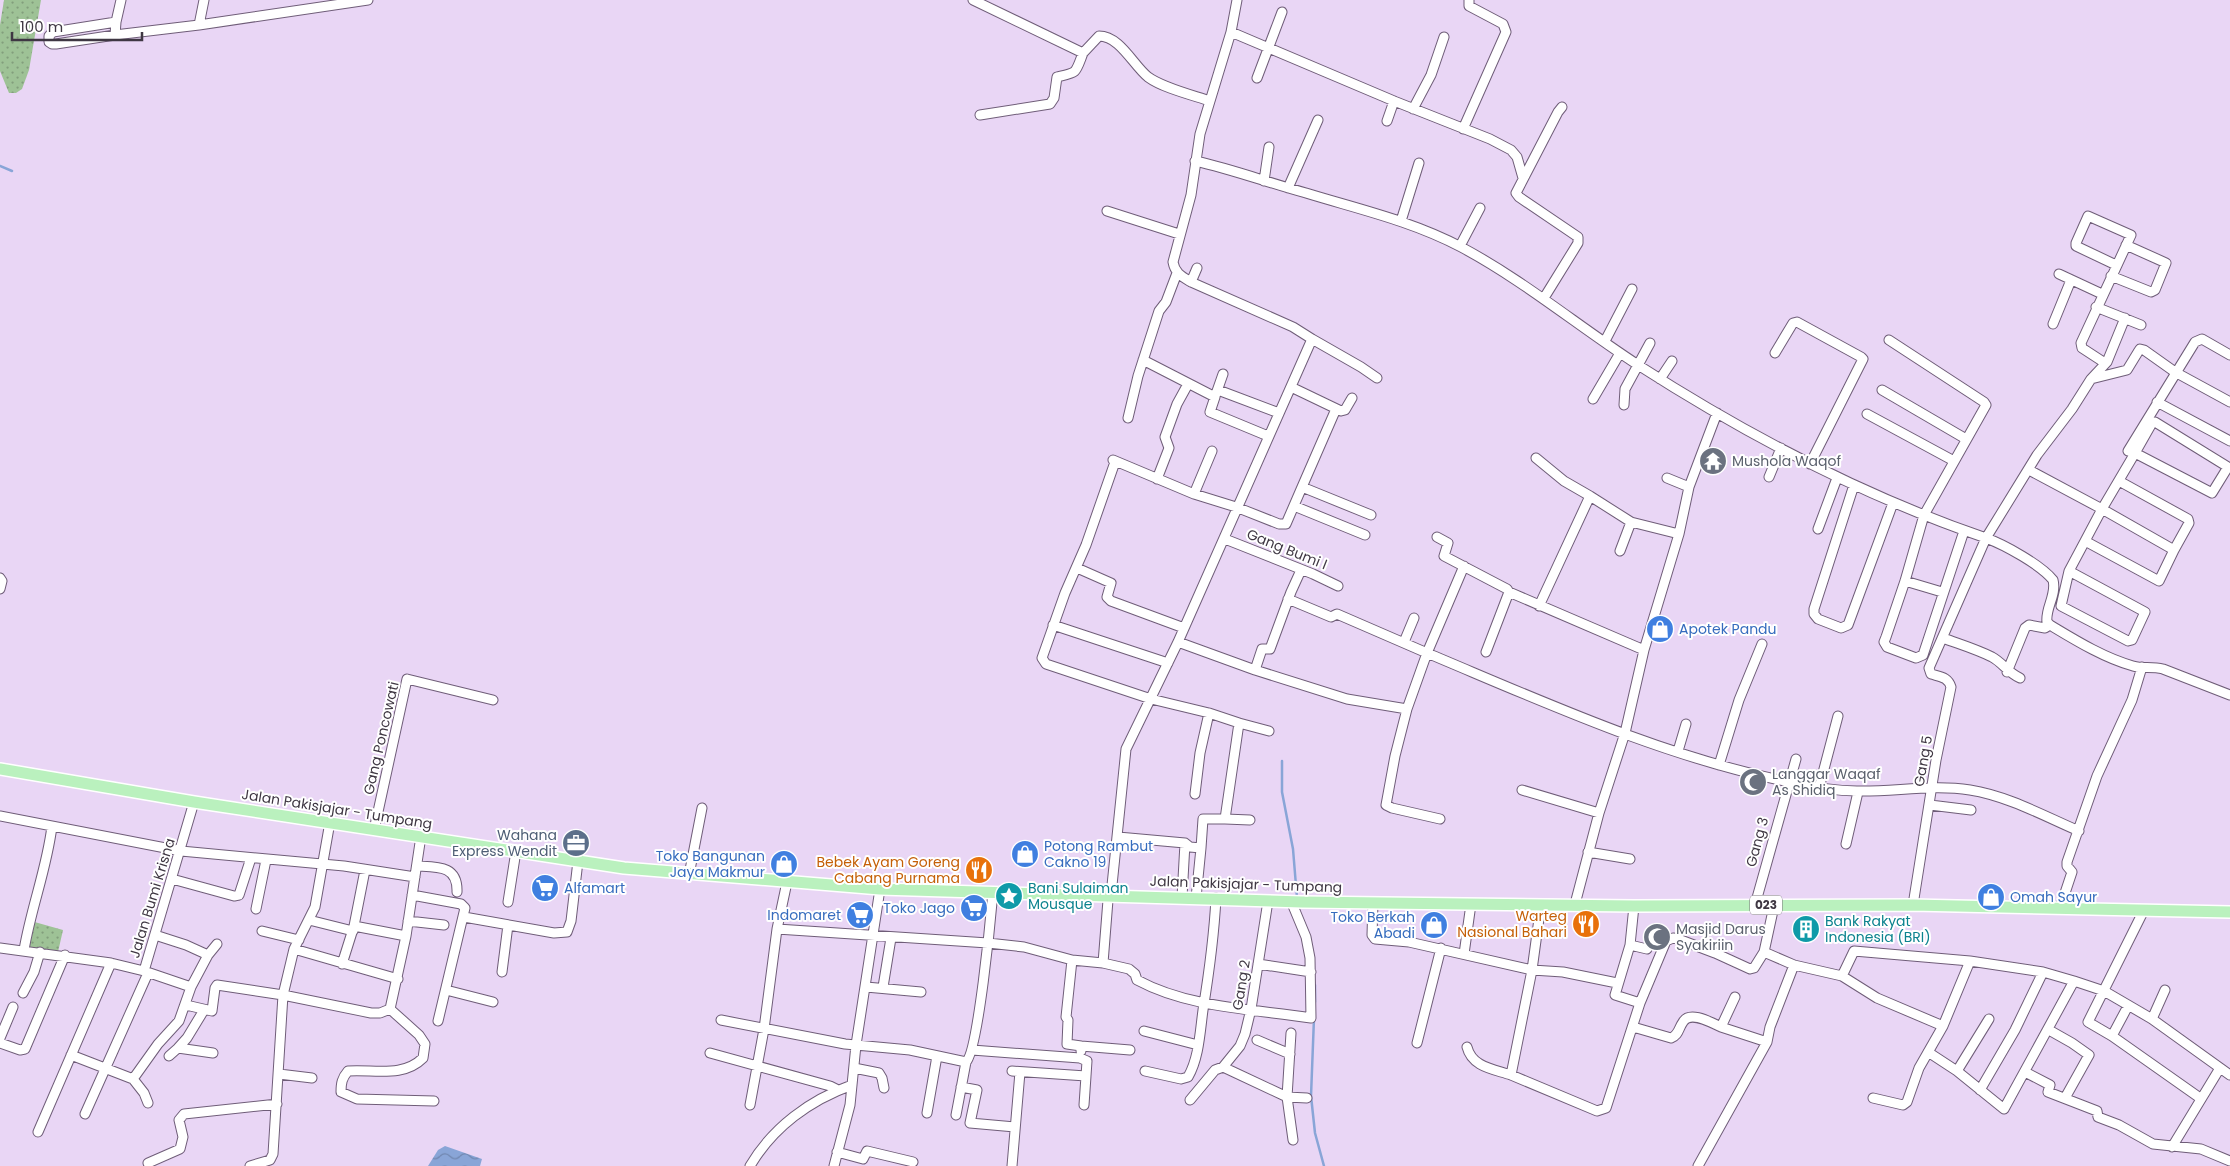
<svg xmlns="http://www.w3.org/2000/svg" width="2230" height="1166" font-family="Poppins,sans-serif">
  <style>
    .grass { fill: url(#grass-dots) }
    .water { fill: url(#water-waves) }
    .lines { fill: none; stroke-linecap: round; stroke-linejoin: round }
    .stream { stroke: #89a5d7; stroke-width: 2.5 }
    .minor-casing { stroke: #6f5d78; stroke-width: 11 }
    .major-casing { stroke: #fff; stroke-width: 14 }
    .minor { stroke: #fff; stroke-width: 9 }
    .major { stroke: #baf1be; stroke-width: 11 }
    .labels { text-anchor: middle; stroke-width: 4; stroke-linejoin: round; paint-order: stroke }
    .shield { fill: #fff; stroke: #79737b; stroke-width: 1 }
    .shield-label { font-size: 12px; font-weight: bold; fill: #3f3743 }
    .worship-label { font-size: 14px; fill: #5b616d; stroke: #fff; text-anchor: start }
    .street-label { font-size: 14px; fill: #3f3743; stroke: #fff }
    .shop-label { font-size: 14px; fill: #366cbe; stroke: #fff; text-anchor: start }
    .service-label { font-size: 14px; fill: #4e5e75; stroke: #fff; text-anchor: end }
    .food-label { font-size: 14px; fill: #c56008; stroke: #fff; text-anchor: end }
    .culture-label { font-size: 14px; fill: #0d838f; stroke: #fff; text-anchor: start }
  </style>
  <defs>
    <pattern id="grass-dots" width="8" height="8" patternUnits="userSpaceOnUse" patternTransform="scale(1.25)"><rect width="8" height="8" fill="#9ec296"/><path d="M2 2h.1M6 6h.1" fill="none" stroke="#829e7c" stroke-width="1.8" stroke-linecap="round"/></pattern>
    <pattern id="water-waves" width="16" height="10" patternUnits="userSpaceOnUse" patternTransform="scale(1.25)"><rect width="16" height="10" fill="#89a5d7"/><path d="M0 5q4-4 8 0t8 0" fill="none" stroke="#7187b0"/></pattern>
  </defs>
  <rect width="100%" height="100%" fill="#e9d6f5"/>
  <path class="grass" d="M4 0H41L29 70 22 89 16 93H9L0 71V25Z
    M31 921 63 930 58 952 28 948Z"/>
  <path class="water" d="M445 1146 482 1159 480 1166H428L438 1150Z"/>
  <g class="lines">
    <path class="stream" d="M0 166 12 171
      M1282 761V792L1293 849 1297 898
      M1315 985V1002
      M1314 1018 1311 1096 1315 1133 1324 1166"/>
    <g class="minor-casing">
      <path id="minor" d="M973 0 1083 53 1099 36C1120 36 1133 65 1148 77 1163 88 1192 95 1210 101
        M116 22 53 32 49 36V42L52 44H56L115 35 116 22 121 0
        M199 25 204 0
        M1231 32 1394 101 1490 139 1511 150 1517 157 1523 178
        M115 35 199 25 368 0
        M1257 78 1282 12
        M1413 109 1431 75 1444 37
        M980 115 1050 104 1054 98 1057 77C1078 72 1075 74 1083 53
        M1387 121 1394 101
        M1463 129 1506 32 1503 24 1469 6V0
        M1195 161C1232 169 1269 183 1306 193 1358 209 1412 221 1461 247 1523 280 1578 326 1638 365 1747 435 1863 496 1986 538L2037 455 2072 409 2091 379 2107 362 2125 318
        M1264 181 1269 147
        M1288 188 1318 120
        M1107 211 1179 234
        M1401 221 1419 163
        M1460 246 1480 208
        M2059 274 2102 294
        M2111 276 2151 292 2155 290 2166 263 2126 245
        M1191 282 1197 268
        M1544 298 1578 243V237L1519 197 1516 193 1558 112 1562 107
        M2096 307 2141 325
        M2053 324 2071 280
        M1312 339 1361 367 1377 378
        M1889 340 1984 402 1986 405 1924 515 1905 581 1886 637 1884 642 1887 647 1916 658 1923 655 1964 531
        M1605 341 1632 289
        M1775 353 1793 323 1797 322 1861 357 1863 359 1810 464
        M1143 360 1215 397 1210 412 1268 436
        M2105 363 2082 348 2081 343 2131 235 2088 216 2076 243V246L2116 265
        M1660 379 1672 361
        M2091 379 2127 370 2138 352 2140 349 2144 350 2175 372 2230 402
        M1291 387 1341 411 1345 410 1352 398
        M1218 390 1279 413
        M1882 390 1966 439
        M1216 394 1223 374
        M1593 399 1620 353
        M2157 402 2230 441
        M1624 405 1625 389 1650 343
        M1867 414 1954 461
        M1128 418 1138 376 1159 311 1166 302 1177 273
        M2128 451 2195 342 2202 339 2230 355
        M1536 458 1564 481 1590 496
        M1113 460 1194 494 1236 507 1279 524H1286L1302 487 1371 515
        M1115 462 1086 545 1065 593 1042 658 1046 664 1151 699 1209 713 1239 723 1225 819 1250 820
        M2029 470 2102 509 2085 541 2159 581 2174 550
        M1769 477 1781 448
        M1667 478 1689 487
        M1157 479 1169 448 1165 437 1177 404 1188 384
        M2119 481 2188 519 2189 523 2174 550 2102 509 2135 453 2212 493 2228 467 2155 422 2152 423 2135 453
        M1854 485 1814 609V614L1818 619 1841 628 1848 625 1893 503
        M1302 487 1336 409
        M1194 494 1212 451
        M1294 506 1365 535
        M1818 529 1837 478
        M1437 537 1448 543 1444 556 1507 589 1509 592
        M1225 539 1313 574 1338 586
        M1620 551 1631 522
        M1077 568 1111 583 1107 597 1111 601 1184 628
        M2069 571 2061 606 2128 641 2132 640 2145 612 2069 571 2085 541
        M0 578 2 581 0 589
        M1905 581 1942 592
        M1288 599 1331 617 1337 614 1427 653 1464 566
        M1539 606 1590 496 1631 522 1679 534
        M1053 625 1168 663
        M1943 638C1959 644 1976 649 1992 657 2003 663 2007 672 2020 678
        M1178 642 1255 670 1347 699 1407 709 1427 653C1544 702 1664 757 1789 782 1811 787 1834 791 1857 791 1894 792 1932 784 1970 790 2008 796 2044 816 2079 831
        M1404 642 1414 618
        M1486 652 1509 592 1644 650
        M1255 670 1262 649H1270L1291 592 1301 570
        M2007 672 2025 628 2029 625 2045 628 2050 625
        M1407 709 1395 756 1386 805 1392 808 1440 819
        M1239 723 1269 731
        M1678 751 1686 724
        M1719 765 1739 700 1762 644
        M1819 788 1838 716
        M1522 790 1599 813
        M1195 794 1200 753 1209 713
        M1930 805 1971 810
        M0 816 181 851 344 866 415 877
        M374 830 407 679 493 700
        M1118 837 1185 843 1190 847 1201 848 1203 819H1225
        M1846 844 1858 792
        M1588 852 1630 859
        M417 866C437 867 458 865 457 892
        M689 875 702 808
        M172 879 234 896 239 895 251 858
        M412 895 461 904 465 908 438 1021
        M1182 897 1185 843
        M1196 898 1201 848
        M508 902 516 851
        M1373 903 1372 935 1375 939 1409 942 1532 970 1563 972 1617 983
        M1541 904 1532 970 1511 1075 1597 1111 1606 1108 1640 1003 1666 941 1673 938 1678 939 1715 953 1750 969 1754 968 1764 952 1774 906
        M1575 904 1599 813 1625 733 1644 650 1679 534 1689 487 1717 413
        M1755 905 1796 759
        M1913 905 1936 760 1951 687C1948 677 1941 677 1931 674L1929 668 1986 538C2005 545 2041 565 2053 580 2057 595 2045 608 2047 622L2050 625C2075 640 2104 658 2133 666 2142 669 2152 666 2163 669L2230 695
        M1634 906 1630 945 1615 995 1640 1003
        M2060 908 2072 872 2067 866V862L2097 776 2132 700 2142 667
        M256 909 266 860
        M464 917 554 933 567 932 571 921 578 861
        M309 920 353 931
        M408 921 444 925
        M354 926 406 936
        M777 929 988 943 1024 947 1072 960 1103 963 1129 969 1135 974 1137 980C1189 1008 1253 1009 1311 1018L1310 958 1306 937 1291 901
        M262 931 299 940
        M155 935 186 945 208 955
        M1630 945 1647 949
        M0 948 111 963 144 971 194 802
        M294 949 398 979
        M24 950C31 908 47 868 52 826
        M1464 954 1471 904
        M1072 960 1066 1017 1068 1020 1067 1044 1081 1046
        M1103 963 1108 900 1111 895 1126 749 1178 642 1312 339 1293 327 1191 282C1181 276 1175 273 1173 262L1191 195 1200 134 1231 32 1237 0
        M342 964 354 926 365 870
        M1258 964 1311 972
        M1794 965 1842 976 1854 951 1970 961 2043 972 2074 981 2104 991 2152 1019 2230 1075
        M144 971 191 987 179 1021 158 1044 133 1079 144 1093 148 1103
        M502 972 508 925
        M1842 976 1877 998 1943 1026
        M191 987 208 955 217 944
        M866 987 921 992
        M883 987 891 938
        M446 990 493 1002
        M23 993 34 972 40 952
        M1735 997 1721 1027 1767 1042
        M186 1005 212 1011 215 988 217 985 283 995 371 1013H380L390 1009 406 936 421 836
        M2128 1006 2112 1036 2200 1098
        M390 1009 419 1035 425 1044 423 1058C403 1078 374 1069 348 1071 342 1078 341 1083 341 1092L357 1099 434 1101
        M204 1010 187 1038 178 1048 213 1053
        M2152 1019 2165 990
        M721 1020 845 1044 910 1050 966 1062
        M1633 1027 1671 1038C1679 1035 1678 1029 1683 1022 1690 1010 1712 1023 1721 1027
        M2049 1030 2072 1043 2089 1055 2065 1098
        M1144 1031 1198 1045
        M2112 1036 2088 1022 2144 910
        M0 1038 13 1007
        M1257 1040 1290 1054
        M0 1043 20 1050 25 1049 65 955
        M1417 1043 1441 948
        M1467 1047C1472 1067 1493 1069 1511 1075
        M972 1050 1080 1058 1087 1061 1086 1076 1012 1071
        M1081 1051V1046L1130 1050
        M1928 1052 1957 1071 2004 1109 2074 981
        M710 1053 830 1086 838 1090
        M71 1055 133 1079
        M169 1056 178 1048
        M1223 1067 1240 1046 1245 1034 1251 1009 1268 901
        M854 1068 879 1073 882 1078 884 1088
        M1145 1071 1181 1079 1188 1077C1199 1058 1200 1032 1203 1010 1209 973 1214 936 1216 898
        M1957 1071 1989 1019
        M2025 1072 2050 1085 2048 1092 2097 1111 2098 1117 2119 1125 2153 1144 2201 1149 2230 1161
        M279 1074 312 1078
        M961 1087 977 1090 970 1123 1015 1127
        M1980 1090 2015 1030 2043 972
        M1873 1098 1903 1105 1907 1102 1919 1068 1943 1026 1970 961
        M1190 1100 1215 1070 1223 1067 1287 1097 1291 1033
        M750 1105 764 1029 777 929 787 882
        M1084 1105 1086 1076
        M927 1113 937 1056
        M85 1114 148 973
        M956 1115 966 1062C978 1052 991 915 993 892
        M38 1132 111 963
        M1293 1140 1287 1097 1307 1098
        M2172 1147 2220 1068
        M837 1152 863 1159 867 1151 913 1162
        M148 1163 180 1149 183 1137 179 1120 184 1114 277 1104
        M250 1166 270 1160 273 1154 283 995 294 949 315 907 330 822
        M750 1166C773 1127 810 1100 852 1085L856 1045 880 889
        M834 1166 850 1105 852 1085
        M1012 1166 1020 1072
        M1698 1166 1767 1042 1770 1027 1794 965 1764 952"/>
    </g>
    <g class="major-casing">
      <path id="major" d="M0 769 194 802 624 868 880 889 1302 902 1634 906 1913 905 2230 912"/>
    </g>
    <use href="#minor" class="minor"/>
    <use href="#major" class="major"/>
  </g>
  <defs>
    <g id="temple-disc" transform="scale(1.4375)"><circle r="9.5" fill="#6b7280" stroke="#fff"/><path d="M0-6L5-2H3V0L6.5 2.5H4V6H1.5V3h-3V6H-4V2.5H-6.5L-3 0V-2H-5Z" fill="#fff"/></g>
    <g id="shop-disc" transform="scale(1.4375)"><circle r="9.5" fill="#3f7fe0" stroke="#fff"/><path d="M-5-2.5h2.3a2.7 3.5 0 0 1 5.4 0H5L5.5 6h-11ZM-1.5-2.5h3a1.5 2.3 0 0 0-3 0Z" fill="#fff"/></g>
    <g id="mosque-disc" transform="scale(1.4375)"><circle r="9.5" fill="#6b7280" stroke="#fff"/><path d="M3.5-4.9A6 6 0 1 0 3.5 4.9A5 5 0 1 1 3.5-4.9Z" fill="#fff"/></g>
    <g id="office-disc" transform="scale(1.4375)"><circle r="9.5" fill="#5c6f8a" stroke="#fff"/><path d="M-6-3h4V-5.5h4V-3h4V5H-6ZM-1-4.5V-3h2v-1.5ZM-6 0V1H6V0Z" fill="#fff"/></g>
    <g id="restaurant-disc" transform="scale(1.4375)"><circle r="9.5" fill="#e8710a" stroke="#fff"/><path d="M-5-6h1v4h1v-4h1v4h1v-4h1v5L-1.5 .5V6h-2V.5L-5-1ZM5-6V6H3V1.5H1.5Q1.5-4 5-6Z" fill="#fff"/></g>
    <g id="supermarket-disc" transform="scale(1.4375)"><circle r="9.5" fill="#3f7fe0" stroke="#fff"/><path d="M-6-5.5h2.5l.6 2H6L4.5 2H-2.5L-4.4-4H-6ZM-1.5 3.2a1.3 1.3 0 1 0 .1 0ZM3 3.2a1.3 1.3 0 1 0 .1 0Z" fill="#fff"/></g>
    <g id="sight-disc" transform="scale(1.4375)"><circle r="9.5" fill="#0f9aa8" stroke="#fff"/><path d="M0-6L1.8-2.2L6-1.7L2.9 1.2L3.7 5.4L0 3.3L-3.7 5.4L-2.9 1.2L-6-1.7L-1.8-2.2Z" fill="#fff"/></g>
    <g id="building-disc" transform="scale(1.4375)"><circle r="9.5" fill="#0f9aa8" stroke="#fff"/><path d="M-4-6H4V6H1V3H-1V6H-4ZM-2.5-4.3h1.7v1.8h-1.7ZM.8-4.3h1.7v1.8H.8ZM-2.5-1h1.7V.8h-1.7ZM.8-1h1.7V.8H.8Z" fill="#fff"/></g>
  </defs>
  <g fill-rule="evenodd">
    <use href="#temple-disc" x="1713" y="461"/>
    <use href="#shop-disc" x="1660" y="629"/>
    <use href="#mosque-disc" x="1753" y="782"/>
    <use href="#office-disc" x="576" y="843"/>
    <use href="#shop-disc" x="1025" y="854"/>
    <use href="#shop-disc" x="784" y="864"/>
    <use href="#restaurant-disc" x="979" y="870"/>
    <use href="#supermarket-disc" x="545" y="888"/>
    <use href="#sight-disc" x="1009" y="896"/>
    <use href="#shop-disc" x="1991" y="897"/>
    <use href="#supermarket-disc" x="974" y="908"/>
    <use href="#supermarket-disc" x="860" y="915"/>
    <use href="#restaurant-disc" x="1586" y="924"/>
    <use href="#shop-disc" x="1434" y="925"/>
    <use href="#building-disc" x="1806" y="929"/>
    <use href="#mosque-disc" x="1657" y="937"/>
  </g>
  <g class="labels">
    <rect class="shield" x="1750" y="895.5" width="32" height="19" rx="4"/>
    <g class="shield-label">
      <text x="1766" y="909">023</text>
    </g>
    <g class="worship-label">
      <text x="1732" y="466">Mushola Waqof</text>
      <text x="1772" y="779">Langgar Waqaf<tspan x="1772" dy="16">As Shidiq</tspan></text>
      <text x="1676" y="934">Masjid Darus<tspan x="1676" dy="16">Syakiriin</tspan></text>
    </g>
    <g class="street-label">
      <text transform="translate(1287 549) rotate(22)" y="5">Gang Bumi I</text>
      <text transform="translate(381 738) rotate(-77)" y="5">Gang Poncowati</text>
      <text transform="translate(1923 761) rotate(-80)" y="5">Gang 5</text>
      <text transform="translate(337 809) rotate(9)" y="5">Jalan Pakisjajar - Tumpang</text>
      <text transform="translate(1757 842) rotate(-75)" y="5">Gang 3</text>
      <text transform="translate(1246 884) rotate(2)" y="5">Jalan Pakisjajar - Tumpang</text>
      <text transform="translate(152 898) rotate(-73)" y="5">Jalan Bumi Krisna</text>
      <text transform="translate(1241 985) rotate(-81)" y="5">Gang 2</text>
    </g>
    <g class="shop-label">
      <text x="1679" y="634">Apotek Pandu</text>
      <text x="1044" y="851">Potong Rambut<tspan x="1044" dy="16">Cakno 19</tspan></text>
      <text x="765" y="861" text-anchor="end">Toko Bangunan<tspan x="765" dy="16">Jaya Makmur</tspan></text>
      <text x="564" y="893">Alfamart</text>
      <text x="2010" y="902">Omah Sayur</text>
      <text x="955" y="913" text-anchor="end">Toko Jago</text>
      <text x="841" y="920" text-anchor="end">Indomaret</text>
      <text x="1415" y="922" text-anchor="end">Toko Berkah<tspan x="1415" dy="16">Abadi</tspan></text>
    </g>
    <g class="service-label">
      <text x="557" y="840">Wahana<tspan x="557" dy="16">Express Wendit</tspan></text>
    </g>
    <g class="food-label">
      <text x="960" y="867">Bebek Ayam Goreng<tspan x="960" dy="16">Cabang Purnama</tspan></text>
      <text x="1567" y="921">Warteg<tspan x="1567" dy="16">Nasional Bahari</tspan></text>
    </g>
    <g class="culture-label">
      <text x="1028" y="893">Bani Sulaiman<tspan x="1028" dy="16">Mousque</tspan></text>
      <text x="1825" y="926">Bank Rakyat<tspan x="1825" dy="16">Indonesia (BRI)</tspan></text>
    </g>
  </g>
  <path d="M12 32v8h130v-8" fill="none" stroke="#3f3743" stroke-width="2.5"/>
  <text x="20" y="32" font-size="15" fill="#3f3743" stroke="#ffffff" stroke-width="4" paint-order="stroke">100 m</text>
</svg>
